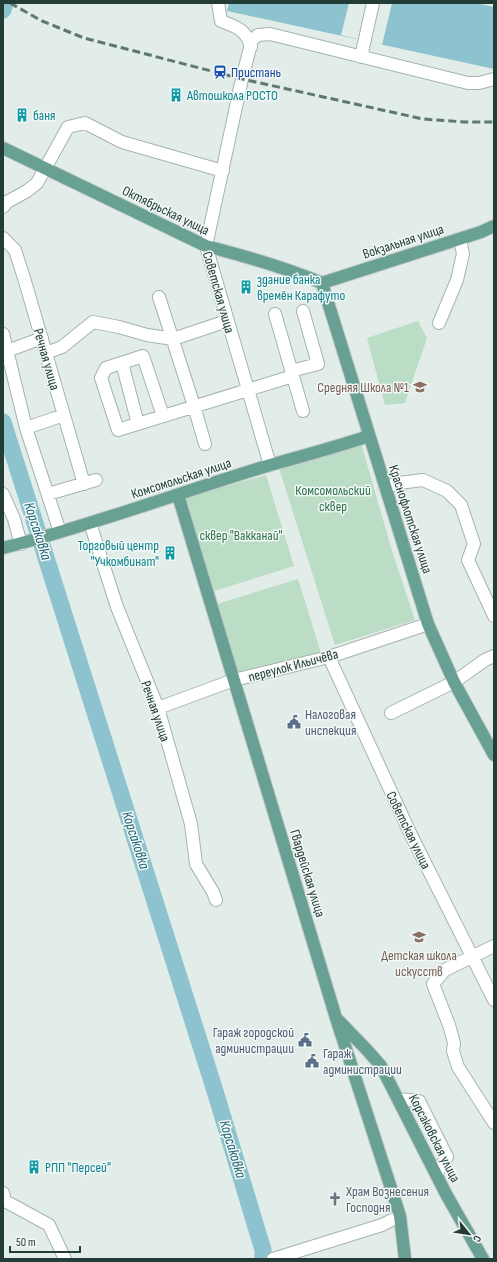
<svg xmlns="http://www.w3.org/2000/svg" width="497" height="1262" font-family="'Sofia Sans Condensed',sans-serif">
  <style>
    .green { fill: #bbdcc5 }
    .water { fill: #8cc3cf }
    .pier { fill: #e2ece8 }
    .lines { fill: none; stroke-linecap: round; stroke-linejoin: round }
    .river { stroke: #8cc3cf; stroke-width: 17 }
    .minor-casing { stroke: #a5b4af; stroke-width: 14 }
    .major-casing { stroke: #c1c8c7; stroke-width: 14 }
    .minor { stroke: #fff; stroke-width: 12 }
    .major { stroke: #68a093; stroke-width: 12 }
    .rail { stroke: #5d7871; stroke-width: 3; stroke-dasharray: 8 4; stroke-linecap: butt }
    .labels { text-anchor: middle; stroke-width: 3; stroke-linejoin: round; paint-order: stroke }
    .transit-label { font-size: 14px; fill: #164399; stroke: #f2f8f6; text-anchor: start }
    .culture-label { font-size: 14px; fill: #0d838f; stroke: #f2f8f6; text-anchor: start }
    .street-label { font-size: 14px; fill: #233c36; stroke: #f2f8f6 }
    .education-label { font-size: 14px; fill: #785e54; stroke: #f2f8f6; text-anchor: end }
    .park-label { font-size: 14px; fill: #2e724a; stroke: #f2f8f6 }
    .service-label { font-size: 14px; fill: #4e5e75; stroke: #f2f8f6; text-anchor: start }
    .worship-label { font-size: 14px; fill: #5b616d; stroke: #f2f8f6; text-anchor: start }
    .water-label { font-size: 15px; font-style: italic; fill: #1e6576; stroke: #f2f8f6 }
  </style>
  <rect width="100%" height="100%" fill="#e2ece8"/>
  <path class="green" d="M418 321 427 338 405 403 385 405 367 338Z
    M361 443 392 551 415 620 335 645 279 468Z
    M266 475 294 566 214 591 185 498Z
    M298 579 321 653 239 676 217 604Z"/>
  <path class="water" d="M229 3H476L494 7V69L227 11Z"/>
  <path class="pier" d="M349 3H392L382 45 341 35Z"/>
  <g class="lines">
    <path class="river" d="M3 10 5 3
      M3 422 215 1091 263 1250V1259"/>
    <g class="minor-casing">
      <path id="minor" d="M218 3 221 21C236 27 246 29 251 47
        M361 57 373 3
        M3 207 7 202 27 191 37 183 68 127 85 123 122 142 223 171
        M3 238 15 250 24 278 84 484
        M159 297 194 406 205 444
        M275 314 303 411
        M439 323 457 280 463 254 460 239
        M3 334 26 428
        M7 351 42 338
        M46 353 62 347 93 322 119 327 147 335 173 339 227 321
        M122 363 138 424
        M291 371 318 364 303 311
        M163 416 143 356 106 368 101 378 118 430 293 376
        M270 465 206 246 242 79 252 40 258 35 270 34 468 83H479L494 79
        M385 487 399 483 423 480 447 491 461 505 474 544 468 560 494 616
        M3 494 14 519 21 544
        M48 494 96 480
        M90 523 117 607 158 708 191 824 196 864 213 892 216 900
        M60 532 26 428 64 415
        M329 657 411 835 494 1000
        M158 708 234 680 329 657 428 624
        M391 713 454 682 485 660 494 656
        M494 946 445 970 433 984 449 1025 454 1043 453 1051 458 1067 494 1123
        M398 1099 419 1101 447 1157 436 1174
        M3 1193 5 1201 49 1225 65 1259
        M273 1259 382 1225 400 1216"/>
    </g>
    <g class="major-casing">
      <path id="major" d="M3 148 206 246C245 256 284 267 322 283
        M322 283 428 624 454 682 494 755
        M322 283 481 232 494 226
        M178 495 336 1018 400 1216 405 1259
        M3 548C93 525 181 492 270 465 303 456 336 447 369 436
        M338 1020 367 1050 381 1066 446 1194 483 1259"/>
    </g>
    <use href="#minor" class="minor"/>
    <use href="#major" class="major"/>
    <path class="rail" d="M10 3 42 21 84 38 242 79 423 119 465 122H494"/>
  </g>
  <defs>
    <g id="station-bare" transform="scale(1.08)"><path d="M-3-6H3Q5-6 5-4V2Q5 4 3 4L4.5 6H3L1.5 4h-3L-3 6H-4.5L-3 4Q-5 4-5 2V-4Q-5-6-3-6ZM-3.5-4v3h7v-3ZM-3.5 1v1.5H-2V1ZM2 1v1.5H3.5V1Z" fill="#1a4fb4" stroke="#f2f8f6" stroke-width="2.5" paint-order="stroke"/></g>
    <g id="building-bare" transform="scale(1.08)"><path d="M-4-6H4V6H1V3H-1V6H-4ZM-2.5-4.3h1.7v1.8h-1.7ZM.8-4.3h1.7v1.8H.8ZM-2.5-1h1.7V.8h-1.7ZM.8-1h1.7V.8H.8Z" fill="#0f9aa8" stroke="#f2f8f6" stroke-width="2.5" paint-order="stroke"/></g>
    <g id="school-bare" transform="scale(1.08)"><path d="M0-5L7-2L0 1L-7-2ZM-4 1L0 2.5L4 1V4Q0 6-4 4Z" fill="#8d6e63" stroke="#f2f8f6" stroke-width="2.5" paint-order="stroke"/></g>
    <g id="civic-bare" transform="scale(1.08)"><path d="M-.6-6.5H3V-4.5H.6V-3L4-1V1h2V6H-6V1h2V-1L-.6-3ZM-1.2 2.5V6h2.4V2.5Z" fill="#5c6f8a" stroke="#f2f8f6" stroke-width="2.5" paint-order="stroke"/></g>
    <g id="church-bare" transform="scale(1.08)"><path d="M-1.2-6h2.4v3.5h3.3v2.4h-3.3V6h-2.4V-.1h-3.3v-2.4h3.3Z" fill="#6b7280" stroke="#f2f8f6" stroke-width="2.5" paint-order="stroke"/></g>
  </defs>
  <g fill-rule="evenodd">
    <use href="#station-bare" x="220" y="72"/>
    <use href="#building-bare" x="176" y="95"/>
    <use href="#building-bare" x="22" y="115"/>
    <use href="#building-bare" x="246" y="287"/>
    <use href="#school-bare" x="420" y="387"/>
    <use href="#building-bare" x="170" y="553"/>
    <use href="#civic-bare" x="294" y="722"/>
    <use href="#school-bare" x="419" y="937"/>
    <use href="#civic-bare" x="305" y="1040"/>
    <use href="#civic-bare" x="312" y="1061"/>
    <use href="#building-bare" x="34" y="1167"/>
    <use href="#church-bare" x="335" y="1199"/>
  </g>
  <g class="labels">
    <g class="transit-label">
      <text x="231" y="77">Пристань</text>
    </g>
    <g class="culture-label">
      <text x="187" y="100">Автошкола РОСТО</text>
      <text x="33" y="120">баня</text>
      <text x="257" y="284">здание банка<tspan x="257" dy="16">времён Карафуто</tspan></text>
      <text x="159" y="550" text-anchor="end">Торговый центр<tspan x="159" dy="16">"Учкомбинат"</tspan></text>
      <text x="45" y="1172">РПП "Персей"</text>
    </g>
    <g class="street-label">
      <text transform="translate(166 210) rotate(26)" y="5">Октябрьская улица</text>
      <text transform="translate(403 241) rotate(-18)" y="5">Вокзальная улица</text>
      <text transform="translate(219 292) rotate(74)" y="5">Советская улица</text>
      <text transform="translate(47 359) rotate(74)" y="5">Речная улица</text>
      <text transform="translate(181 478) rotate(-18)" y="5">Комсомольская улица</text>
      <text transform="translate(411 519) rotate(72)" y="5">Краснофлотская улица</text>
      <text transform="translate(293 665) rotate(-15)" y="5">переулок Ильичёва</text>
      <text transform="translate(156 711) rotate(71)" y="5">Речная улица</text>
      <text transform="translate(409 830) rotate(64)" y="5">Советская улица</text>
      <text transform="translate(308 873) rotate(73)" y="5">Гвардейская улица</text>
      <text transform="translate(435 1138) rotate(63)" y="5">Корсаковская улица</text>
    </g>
    <g class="education-label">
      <text x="409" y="392">Средняя Школа №1</text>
      <text x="419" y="960" text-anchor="middle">Детская школа<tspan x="419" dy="16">искусств</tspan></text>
    </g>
    <g class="park-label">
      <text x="333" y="495">Комсомольский<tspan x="333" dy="16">сквер</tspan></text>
      <text x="241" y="540">сквер "Вакканай"</text>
    </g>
    <g class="service-label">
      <text x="305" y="719">Налоговая<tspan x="305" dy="16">инспекция</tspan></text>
      <text x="294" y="1037" text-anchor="end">Гараж городской<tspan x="294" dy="16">администрации</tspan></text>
      <text x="323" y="1058">Гараж<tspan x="323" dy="16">администрации</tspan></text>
    </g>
    <g class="worship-label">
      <text x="346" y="1196">Храм Вознесения<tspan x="346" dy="16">Господня</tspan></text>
    </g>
    <g class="water-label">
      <text transform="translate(38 531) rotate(72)" y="5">Корсаковка</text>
      <text transform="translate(136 840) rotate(72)" y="5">Корсаковка</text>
      <text transform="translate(233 1149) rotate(73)" y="5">Корсаковка</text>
    </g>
  </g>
  <rect width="497" height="1262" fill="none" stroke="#233c36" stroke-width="8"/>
  <g transform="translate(469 1234) rotate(120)" stroke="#f2f8f6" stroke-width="3" paint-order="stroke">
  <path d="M0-3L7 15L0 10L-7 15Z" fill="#233c36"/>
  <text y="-6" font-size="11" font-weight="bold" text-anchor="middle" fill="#233c36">С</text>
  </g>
  <path d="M10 1246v6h70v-6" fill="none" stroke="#233c36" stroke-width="2"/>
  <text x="16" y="1246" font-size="12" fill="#233c36" stroke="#f2f8f6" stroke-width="3" paint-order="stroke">50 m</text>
</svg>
